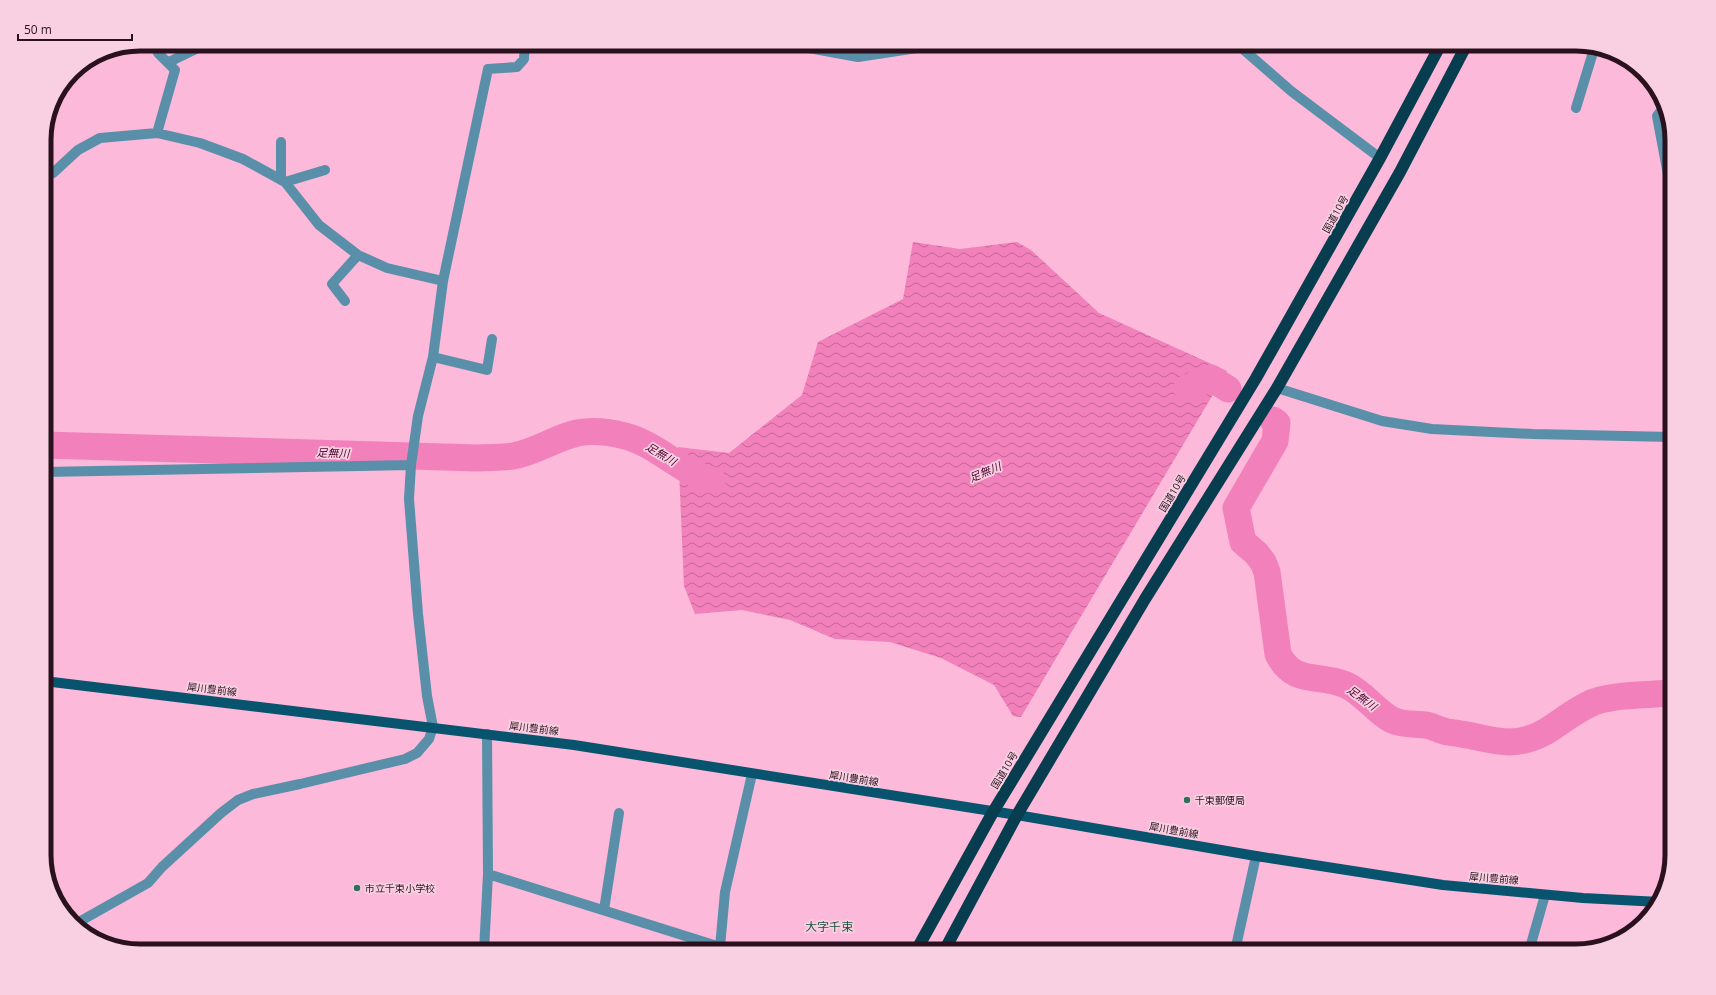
<svg xmlns="http://www.w3.org/2000/svg" width="1716" height="995" font-family="'Open Sans','Noto Sans JP',sans-serif">
  <style>
    .water { fill: url(#water-waves) }
    .lines { fill: none; stroke-linecap: round; stroke-linejoin: round }
    .river { stroke: #f280bb; stroke-width: 27 }
    .minor { stroke: #598fa9; stroke-width: 10 }
    .major { stroke: #08536e; stroke-width: 10 }
    .highway { stroke: #083d50; stroke-width: 12 }
    .poi-dot { fill: #326f5b; stroke: #f9d0e2; stroke-width: 1.5 }
    .labels { text-anchor: middle; stroke-width: 3.5; stroke-linejoin: round; paint-order: stroke }
    .street-label { font-size: 10px; fill: #29121e; stroke: #f9d0e2 }
    .poi-label { font-size: 10px; fill: #29121e; stroke: #f9d0e2; text-anchor: start }
    .water-label { font-size: 11px; font-style: italic; fill: #4d0531; stroke: #f9d0e2 }
    .quarter-label { font-size: 12px; fill: #1d4f3f; stroke: #f9d0e2 }
    .rim { fill: none; stroke: #29121e; stroke-width: 5 }
  </style>
  <defs>
    <pattern id="water-waves" width="16" height="10" patternUnits="userSpaceOnUse"><rect width="16" height="10" fill="#f280bb"/><path d="M0 5q4-4 8 0t8 0" fill="none" stroke="#c46797"/></pattern>
  </defs>
  <rect width="100%" height="100%" fill="#fcb9d9"/>
  <path class="water" d="M913 242 960 249 1017 242 1031 250 1099 313 1227 371 1021 717 1013 716 994 685 941 658 890 642 835 639 790 620 742 610 695 614 684 586 678 447 729 453 802 395 818 342 903 299Z"/>
  <g class="lines">
    <path class="river" d="M1187 388 1211 378 1228 389
      M1273 420 1277 423 1275 441 1236 508 1243 542 1256 553 1263 562 1267 572 1278 654C1294 686 1318 673 1346 685 1364 693 1375 711 1392 720 1404 726 1418 723 1430 726 1436 728 1442 731 1448 732 1455 733 1464 734 1472 736 1499 742 1518 747 1545 732 1560 723 1578 708 1594 702 1618 694 1647 695 1672 693
      M44 445 477 458C489 457 502 458 513 456 536 452 555 438 577 433 592 430 610 432 625 436 657 444 680 472 712 480"/>
    <path class="minor" d="M155 44 158 53 175 70 157 133
      M787 44 858 57 943 44
      M1099 44 1109 46 1120 44
      M1237 44 1291 91 1380 158
      M169 62 206 44
      M1576 108 1594 49
      M1663 108 1657 116 1672 196
      M281 142V180
      M44 176 53 173 78 150 100 138 157 133 200 143 243 159 285 182 319 225 358 255 387 268 443 281
      M285 182 325 170
      M345 301 332 284 358 255
      M433 357 487 370 492 339
      M1277 388 1382 421 1432 429 1533 434 1672 437
      M44 472 411 465
      M488 874 733 951
      M604 910 619 813
      M77 923 148 883 162 867 221 813 238 800 253 794 300 784 405 759 417 753 429 739 433 727 427 696 418 614 409 499 411 465 418 416 433 357 443 281 488 69 517 67 524 59 525 44
      M720 947 725 892 752 774
      M484 951 488 874 487 734
      M1235 951 1256 856
      M1529 951 1545 895"/>
    <path class="major" d="M44 681 574 745 1017 815 1256 856 1443 885 1583 898 1660 902"/>
    <path class="highway" d="M916 951 993 812 1256 378 1380 158 1441 44
      M944 951 1017 815 1145 599 1277 388 1400 172 1467 44"/>
  </g>
  <g class="poi-dot">
    <circle cx="1187" cy="800" r="4"/>
    <circle cx="357" cy="888" r="4"/>
  </g>
  <g class="labels">
    <g class="street-label">
      <text transform="translate(1335 214) rotate(-61)" y="4">国道10号</text>
      <text transform="translate(1172 493) rotate(-59)" y="4">国道10号</text>
      <text transform="translate(212 689) rotate(7)" y="4">犀川豊前線</text>
      <text transform="translate(534 728) rotate(7)" y="4">犀川豊前線</text>
      <text transform="translate(1004 770) rotate(-59)" y="4">国道10号</text>
      <text transform="translate(854 778) rotate(9)" y="4">犀川豊前線</text>
      <text transform="translate(1174 830) rotate(10)" y="4">犀川豊前線</text>
      <text transform="translate(1494 878) rotate(5)" y="4">犀川豊前線</text>
    </g>
    <g class="poi-label">
      <text x="1195" y="804">千束郵便局</text>
      <text x="365" y="892">市立千束小学校</text>
    </g>
    <g class="water-label">
      <text transform="translate(333 453) rotate(2)" y="4">足無川</text>
      <text transform="translate(661 454) rotate(31)" y="4">足無川</text>
      <text transform="translate(985 472) rotate(-23)" y="4">足無川</text>
      <text transform="translate(1362 698) rotate(36)" y="4">足無川</text>
    </g>
    <g class="quarter-label">
      <text x="829" y="931">大字千束</text>
    </g>
  </g>
  <path d="M0 0H1716V995H0ZM140 51H1576A89 89 0 0 1 1665 140V855A89 89 0 0 1 1576 944H140A89 89 0 0 1 51 855V140A89 89 0 0 1 140 51Z" fill="#f9d0e2" fill-rule="evenodd"/>
  <path class="rim" d="M140 51H1576A89 89 0 0 1 1665 140V855A89 89 0 0 1 1576 944H140A89 89 0 0 1 51 855V140A89 89 0 0 1 140 51Z"/>
  <path d="M18 34v6h114v-6" fill="none" stroke="#29121e" stroke-width="2"/>
  <text x="24" y="34" font-size="12" fill="#29121e" stroke="#f9d0e2" stroke-width="3" paint-order="stroke">50 m</text>
</svg>
